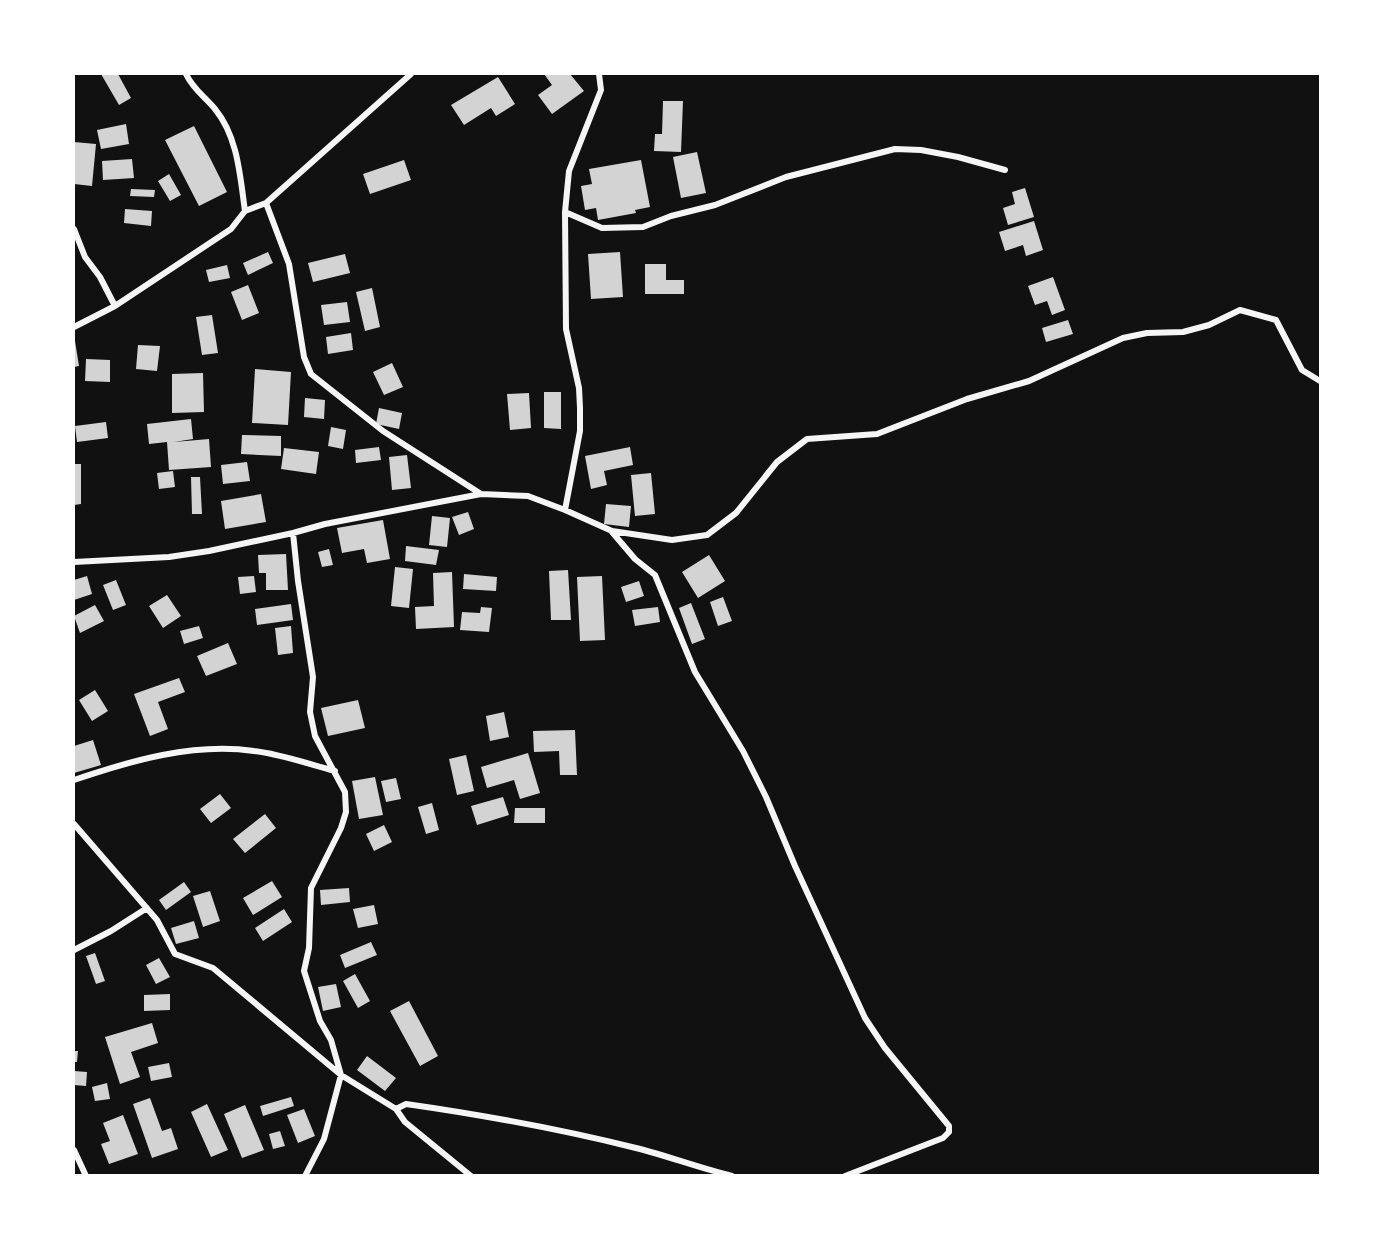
<svg xmlns="http://www.w3.org/2000/svg" width="1394" height="1249" font-family="Raleway,sans-serif">
  <style>
    .building { fill: #d3d3d3 }
    .lines { fill: none; stroke-linecap: round; stroke-linejoin: round }
    .minor { stroke: #f5f5f5; stroke-width: 6 }
  </style>
  <rect width="100%" height="100%" fill="#111"/>
  <path class="building" d="M101 74H118L131 98 119 105Z
    M544 74H570L584 91 552 114 538 95 552 85Z
    M498 77 515 104 496 116 491 108 464 125 451 105Z
    M663 101H683L681 152 654 151 655 134H662Z
    M126 124 129 144 101 149 97 130Z
    M194 126 227 192 199 206 165 140Z
    M74 142 96 144 92 186 74 184Z
    M697 152 706 193 681 198 673 157Z
    M132 159 134 178 103 180 102 161Z
    M404 160 411 180 370 194 363 174Z
    M641 160 650 207 635 210 636 213 598 220 596 208 585 210 581 186 592 184 589 169Z
    M169 174 181 195 170 201 158 181Z
    M1025 188 1034 217 1008 225 1003 208 1015 204 1012 192Z
    M131 189 155 190 154 197 130 196Z
    M125 209 152 211 151 226 124 223Z
    M1034 221 1043 250 1026 256 1023 245 1005 251 999 232Z
    M268 252 273 263 248 275 243 263Z
    M620 252 623 297 591 299 588 254Z
    M345 254 350 273 313 282 308 263Z
    M645 264H666V280H684V294H645Z
    M227 265 230 278 209 282 206 270Z
    M1053 277 1065 310 1052 315 1047 301 1035 305 1028 286Z
    M248 285 259 313 242 320 231 292Z
    M372 288 380 327 365 331 356 292Z
    M347 302 350 322 324 325 321 305Z
    M212 315 218 353 202 355 196 317Z
    M1068 320 1073 334 1046 342 1042 328Z
    M351 333 353 350 328 354 326 337Z
    M75 341 79 366 74 367V341Z
    M138 345 160 346 157 371 136 369Z
    M86 359 110 360V382L85 381Z
    M392 363 403 387 384 395 373 372Z
    M255 369 291 372 288 425 252 423Z
    M203 373 204 412 172 413V374Z
    M544 392H561V429L544 428Z
    M529 393 531 428 510 430 507 394Z
    M305 398 325 400 324 419 304 417Z
    M379 408 402 413 399 429 376 424Z
    M191 419 193 439 174 442 209 439 211 467 169 470 167 442 149 444 147 424Z
    M106 422 108 438 77 442 75 426Z
    M331 427 346 430 343 449 328 446Z
    M242 435 281 436V456L241 454Z
    M379 447 381 460 356 463 355 450Z
    M630 447 633 465 604 471 607 485 591 489 585 456Z
    M284 448 319 452 316 474 281 469Z
    M407 455 411 488 392 490 389 457Z
    M247 462 250 481 223 484 221 465Z
    M74 464H81V504L74 505Z
    M173 471 175 487 159 489 157 473Z
    M651 473 655 514 635 516 631 475Z
    M191 477H200L202 514H192Z
    M261 494 266 522 225 529 221 501Z
    M606 504 631 506 629 527 604 524Z
    M468 512 474 529 459 535 452 517Z
    M432 516 450 518 447 547 429 545Z
    M383 520 390 559 367 563 364 549 342 553 337 528Z
    M406 546 439 550 436 565 405 561Z
    M329 549 333 565 322 567 318 552Z
    M286 554 288 590H266V573H259L258 555Z
    M709 555 725 581 698 598 682 572Z
    M395 567 413 569 409 608 391 606Z
    M568 570 571 620H551L549 571Z
    M452 572 454 627 416 629 415 607 434 606 433 573Z
    M464 574 497 577 496 591 463 589Z
    M87 576 92 594 74 600V580Z
    M254 576 256 592 240 594 238 577Z
    M602 576 605 640 580 641 577 577Z
    M116 580 126 605 113 610 103 585Z
    M639 581 644 596 626 602 621 587Z
    M167 595 181 616 163 628 149 606Z
    M723 597 732 621 718 626 710 602Z
    M691 603 705 639 692 644 679 608Z
    M291 604 293 620 257 625 255 609Z
    M95 605 104 621 80 633 74 616Z
    M481 607 492 608 489 632 460 630 462 612 480 613Z
    M658 607 660 622 635 626 632 610Z
    M199 626 203 638 184 644 180 631Z
    M291 626 293 653 278 655 275 628Z
    M228 643 237 664 206 676 197 656Z
    M179 678 185 692 158 702 168 729 150 736 134 694Z
    M95 690 108 711 92 721 79 700Z
    M358 700 365 728 328 736 321 708Z
    M504 712 509 737 490 741 486 716Z
    M575 730 577 775H560L559 751 534 752 533 731Z
    M93 740 101 765 74 773V746Z
    M528 753 540 793 520 799 514 780 487 788 481 767Z
    M466 755 474 791 457 795 449 759Z
    M375 777 383 815 359 819 352 781Z
    M396 778 401 799 386 802 381 781Z
    M220 794 231 808 211 823 200 809Z
    M503 797 509 815 477 825 471 806Z
    M432 803 439 830 426 834 418 807Z
    M515 808H545V823H514Z
    M265 814 276 828 245 853 233 839Z
    M384 825 392 842 374 851 366 834Z
    M272 881 282 897 253 915 243 898Z
    M184 882 191 892 166 910 159 900Z
    M349 888 350 902 321 905 320 890Z
    M210 891 220 921 203 927 193 896Z
    M374 905 378 924 358 928 353 909Z
    M284 909 292 922 263 941 255 928Z
    M194 921 199 938 176 944 171 928Z
    M371 942 377 955 345 968 340 955Z
    M95 953 105 981 96 984 86 956Z
    M159 958 170 977 156 984 146 965Z
    M355 974 370 1001 358 1008 343 981Z
    M336 984 341 1007 323 1011 318 987Z
    M170 994V1010L144 1011V995Z
    M409 1001 438 1056 420 1066 390 1011Z
    M152 1023 158 1043 131 1052 140 1077 120 1084 105 1037Z
    M74 1051H78L77 1062H74Z
    M367 1056 396 1078 385 1091 357 1070Z
    M169 1063 172 1077 151 1081 148 1067Z
    M74 1071 87 1072 86 1086 74 1085Z
    M107 1083 110 1099 95 1101 92 1087Z
    M291 1097 294 1106 263 1116 260 1106Z
    M150 1098 162 1131 171 1128 178 1149 152 1158 133 1104Z
    M207 1104 228 1150 211 1157 191 1112Z
    M245 1105 264 1150 242 1158 224 1114Z
    M304 1109 315 1136 298 1143 287 1115Z
    M123 1115 138 1154 109 1164 101 1144 110 1141 103 1123Z
    M280 1131 285 1146 273 1149 269 1134Z"/>
  <g class="lines">
    <path class="minor" d="M186 74C193 89 204 96 215 109 238 137 240 176 245 211
      M266 203 289 264 304 357 311 374 383 431 481 494
      M565 212 602 228 643 227 671 216 715 205 786 177 895 149 921 150 958 157 1005 170
      M74 229 85 257 100 277 115 306
      M74 327 115 306 231 229 245 211 266 203 411 74
      M565 510 580 431V408L579 388 566 329 565 212 569 171 601 90 599 74
      M612 532 635 559 655 575 695 672 743 751 766 797 795 866 865 1018 885 1048 949 1126V1132L943 1138 845 1176
      M293 533 298 581 313 677 310 712 315 736 345 792 346 812 341 828 311 888 309 948 304 971 320 1021 331 1040 341 1075 324 1139 305 1176
      M74 562 169 557 209 551 293 533 325 524 481 494 528 496 565 510 612 531 672 540 707 535 736 513 777 462 807 439 877 434 967 399 1029 381 1123 338 1147 333 1183 332 1209 325 1240 310 1276 320 1302 370 1320 381
      M74 780C130 761 194 742 254 751 281 754 308 764 335 771
      M74 824 157 920 175 954 213 968 341 1075 396 1109 405 1122 471 1176
      M74 950 111 931 147 908
      M396 1109 406 1104C483 1115 560 1129 636 1148 668 1156 699 1168 732 1176
      M74 1150 86 1176"/>
  </g>
  <rect width="1394" height="1249" fill="none" stroke="#ffffff" stroke-width="150"/>
</svg>
